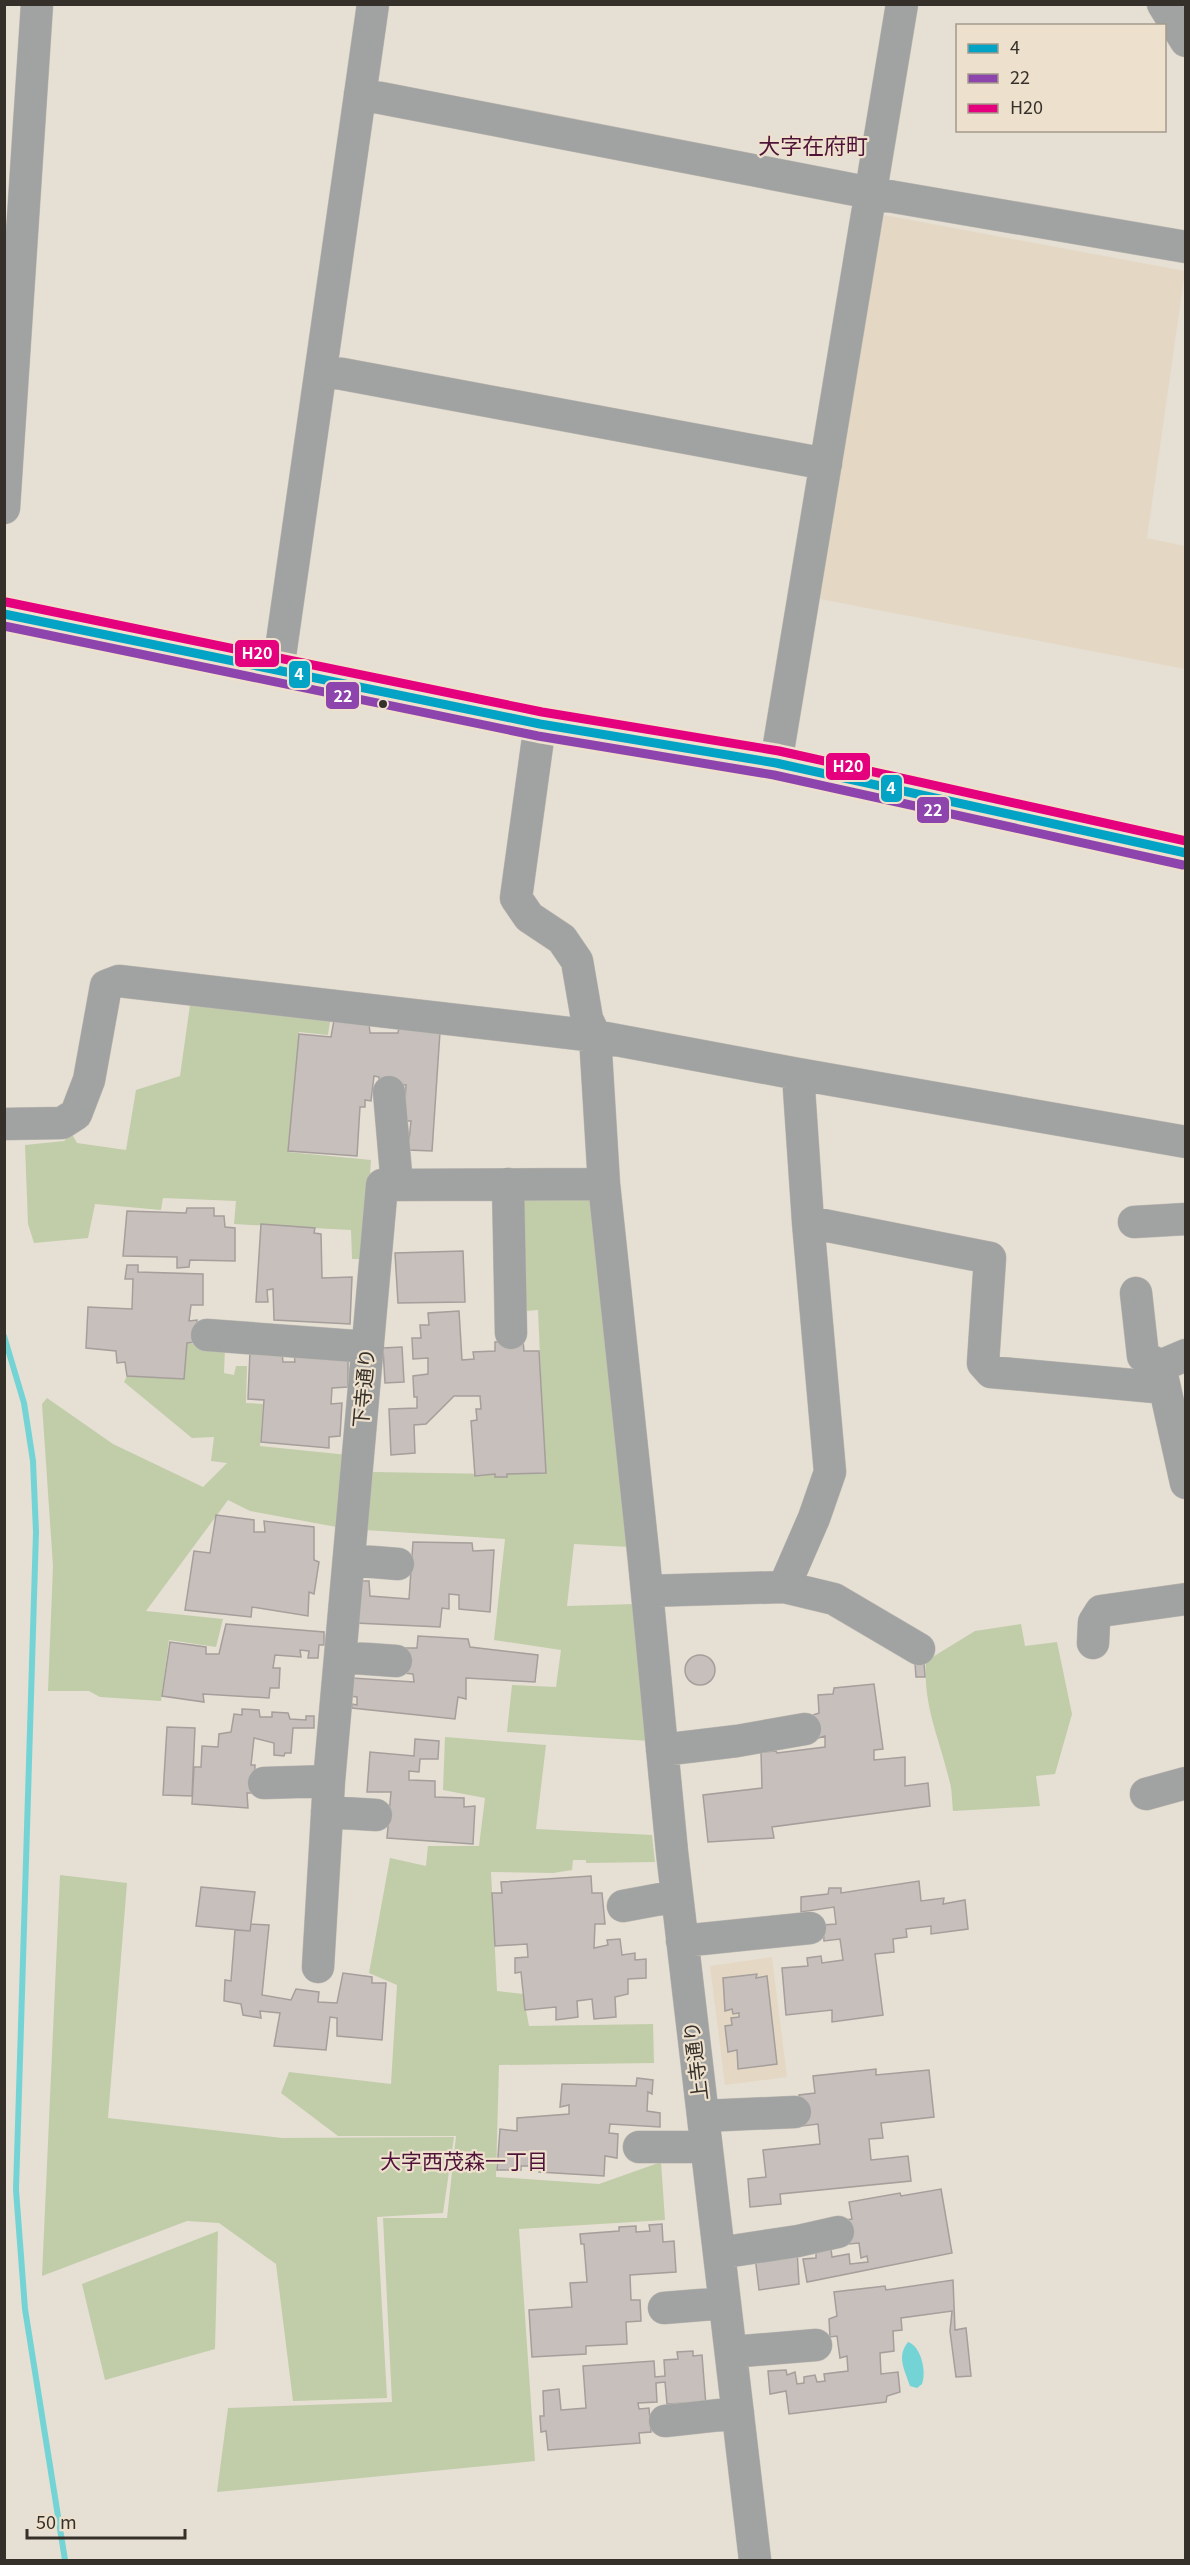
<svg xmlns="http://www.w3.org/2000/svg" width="1190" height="2565" font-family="Georgia,'Noto Sans JP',serif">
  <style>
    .built { fill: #e4d8c5 }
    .green { fill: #c1cda9 }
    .water { fill: #74d4d5 }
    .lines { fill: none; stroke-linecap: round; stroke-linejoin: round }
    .stream { stroke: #74d4d5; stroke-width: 6 }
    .building { fill: #c6bfbc; stroke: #a59e9b; stroke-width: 1.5 }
    .minor-casing { stroke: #c1bbb3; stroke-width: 33 }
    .minor { stroke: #a1a3a2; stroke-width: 32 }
    .bus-1-casing { stroke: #ede0cd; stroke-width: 14 }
    .bus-2-casing { stroke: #ede0cd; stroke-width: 14 }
    .bus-3-casing { stroke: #ede0cd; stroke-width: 14 }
    .bus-1 { stroke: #03a3c6; stroke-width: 9 }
    .bus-2 { stroke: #8e44ad; stroke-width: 9 }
    .bus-3 { stroke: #e5007d; stroke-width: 9 }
    .bus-dot { fill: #353029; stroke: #ede0cd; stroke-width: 2 }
    .labels { text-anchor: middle; stroke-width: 4.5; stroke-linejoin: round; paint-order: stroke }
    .street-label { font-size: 20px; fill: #353029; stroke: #ede0cd }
    .neighbourhood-label { font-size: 21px; fill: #4f1339; stroke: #ede0cd }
    .quarter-label { font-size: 22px; fill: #4f1339; stroke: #ede0cd }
    .line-badge { stroke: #ede0cd; stroke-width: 2 }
    .badge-label { font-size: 16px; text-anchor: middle; font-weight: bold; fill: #fff }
  </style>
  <rect width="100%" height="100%" fill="#e6dfd4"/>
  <path class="built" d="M884 215 1185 271 1147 538 1185 546V669L815 598Z
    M772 1957 787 2077 725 2085 710 1966Z"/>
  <path class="green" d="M191 998 331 1015 328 1035 299 1032 288 1152 371 1160 364 1259H352L351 1230 234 1224 236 1201 163 1198 161 1210 95 1204 88 1238 34 1243 28 1224 25 1145 64 1141 72 1134 77 1143 126 1150 136 1090 180 1076Z
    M522 1195 594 1196 630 1547 574 1544 567 1606 636 1604 650 1741 507 1732 512 1685 556 1687 561 1650 494 1640 505 1539 365 1530 373 1472 495 1474 496 1477H507V1474L545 1472 538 1310 525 1311Z
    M187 1343 225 1347 224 1373 234 1375 236 1366H247L246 1403 263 1404 260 1446 348 1455 342 1528 250 1511 228 1500 146 1611 223 1619 216 1647 169 1640 161 1701 100 1697 89 1691H48L53 1566 42 1404 47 1398 113 1444 203 1487 227 1463 211 1461 214 1437 192 1438 124 1382 127 1376 184 1379Z
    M1021 1624 1025 1646 1057 1642 1072 1714 1055 1774 1036 1776 1040 1806 953 1811C952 1800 952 1789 949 1779 939 1737 923 1706 926 1661L975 1631Z
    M445 1737 546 1745 536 1829 652 1835 655 1862 586 1863V1860H573L572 1870 553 1873 491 1872 497 1991 523 1994 529 2026 653 2024 654 2063 499 2065 496 2177 599 2184 661 2162 665 2220 519 2229 535 2461 217 2492 228 2408 392 2402 383 2218H447L456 2136H338L281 2093 289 2072 391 2084 397 1985 369 1973 390 1858 426 1866 428 1846H479L485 1798 443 1790Z
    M60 1875 127 1883 108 2118 282 2138 454 2137 443 2213 377 2217 387 2398 293 2401 276 2264 219 2223 187 2221 42 2276Z
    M218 2231 215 2349 105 2380 82 2284Z"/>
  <path class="water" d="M908 2342C921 2346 927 2372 922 2384L917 2388 910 2386C905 2370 896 2357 908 2342Z"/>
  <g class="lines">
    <path class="stream" d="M4 1336 24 1403 33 1461 36 1532 16 2190 25 2309 65 2560"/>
  </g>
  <path class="building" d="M334 1020 369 1024 370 1033H398L399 1027 440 1032 432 1151 408 1150 411 1121H404L406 1085 379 1082V1077L374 1076 371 1101 365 1100V1107H360L357 1156 288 1151 299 1034 331 1037Z
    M187 1208H214V1216H224L225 1227 235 1228V1261L190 1260 189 1267 177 1268V1257L123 1256 127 1211 186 1213Z
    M261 1224 315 1228 314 1233 321 1234 322 1278 352 1277 350 1324 274 1320 273 1289 267 1290 268 1302H256Z
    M463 1251 465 1302 398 1303 395 1253Z
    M127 1265H138V1272L203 1274V1305H191L189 1321 197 1320 195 1342 187 1343 184 1379 127 1376 125 1362 117 1363 116 1351 86 1348 88 1307 132 1309 133 1279H125Z
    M459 1311 462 1360 474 1359 473 1352 495 1351V1342L523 1341 524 1351H539L546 1473 507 1474V1477H495V1474L475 1476 471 1421 477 1420 476 1409H481L480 1396H454L426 1424 414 1425 415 1453 391 1455 389 1409 417 1408V1397H414L413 1376 428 1374V1358L413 1359 412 1338H421L420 1325H429L428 1313Z
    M402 1347 404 1382 385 1383 383 1348Z
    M250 1351 282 1353 283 1362H295L294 1354 348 1357V1387L332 1388 331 1404 342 1403 340 1436 329 1437V1448L261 1442 264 1400 248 1399Z
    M216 1515 254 1520V1532H265L264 1521 314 1527V1560L319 1562 314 1594 309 1592 308 1616 252 1607 251 1617 185 1610 194 1551 210 1553Z
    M413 1542 472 1543 473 1551 494 1550 490 1612 459 1609V1595L449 1594V1609L442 1608 440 1627 355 1623 358 1581H369L370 1596 409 1599Z
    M226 1624 324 1632V1645H319L318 1658H308L309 1651 300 1650 301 1657 275 1655 273 1668H280L279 1688H270L269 1698 203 1694 204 1702 162 1696 170 1642 206 1647V1654H219Z
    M418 1636 468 1639 470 1647 538 1655 535 1682 466 1678V1699L458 1697 455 1719 352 1708V1704L357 1705V1697L350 1696 352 1678 414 1682 413 1674 404 1673 405 1648H417Z
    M685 1670a15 15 0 1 1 30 0a15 15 0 1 1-30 0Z
    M924 1662 925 1677H916L915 1663Z
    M874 1684 883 1749 874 1750V1760L905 1757V1786L928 1783 930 1806 772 1827 774 1838 708 1842 703 1795 762 1788 761 1752 776 1751 777 1753 825 1747V1736L815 1739 813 1715 819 1713 818 1695 833 1694 834 1688Z
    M242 1709 259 1710 260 1717H272V1712L288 1713 290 1719 306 1720V1716H314V1728H293L291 1753H285L284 1756 274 1755V1743L254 1738 251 1765H255L254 1793H247L248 1808 192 1804 194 1767H201L202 1746 218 1747 219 1734 231 1732 234 1714 242 1715Z
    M167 1727 195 1728 192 1796 163 1795Z
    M415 1739 439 1741 438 1759H420L419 1772 409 1771V1780L435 1781V1797L464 1798V1807L475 1806 473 1844 387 1838 391 1792H367L370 1752 414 1756Z
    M591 1876 592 1893H602L605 1924H595L594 1948 608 1945 607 1940 620 1939 622 1955 635 1953V1960L646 1959V1978L628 1979V1994L615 1997 616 2017 594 2019 592 1999 577 2001 578 2017 556 2020V2007L525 2010 521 1972 515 1973V1958L528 1957 527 1944 495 1946 492 1893H502L501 1882Z
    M919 1881 921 1901 944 1898 943 1904 965 1900 968 1929 931 1934V1926L906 1929 907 1937 893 1939 894 1952 875 1954 883 2015 832 2022V2010L786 2015 782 1968 808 1966 807 1958 821 1956 822 1963 843 1960 840 1939 824 1941 823 1925 836 1924 834 1907 801 1912V1897L828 1894 829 1888H841V1893Z
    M201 1887 255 1892 250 1931 196 1926Z
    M251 1924 269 1925 262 1995 291 2000 296 1989 319 1992 318 2002 337 2003 343 1973 372 1977V1983H386L382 2040 337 2036V2018L330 2017 326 2050 274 2046 280 2013 260 2011 261 2018 243 2015 241 2004 224 2001 225 1980 231 1981 235 1930 250 1931Z
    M757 1974 756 1978 767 1976 777 2064 738 2069 737 2050 728 2052 725 2026 732 2025 731 2018 739 2017V2013L733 2014 732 2009 725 2011 723 1978Z
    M876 2069V2075L929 2070 934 2117 881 2123 883 2138 869 2139 871 2160 908 2156 911 2181 780 2194 781 2204 750 2207 748 2179 766 2177 763 2150 820 2144 818 2124 802 2126 799 2095 815 2093 813 2076Z
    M637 2078 653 2080 652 2094 648 2092 647 2111 660 2113V2127L610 2124 609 2133 618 2134 617 2158 605 2156 604 2176 539 2172 540 2166H521V2170H497L500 2129 517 2131V2118L569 2114V2105L560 2107 562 2084 636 2086Z
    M941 2189 952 2253 807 2282 803 2259 816 2258V2251L831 2249 832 2257 849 2254 850 2264 868 2262 867 2256 861 2258 859 2243 849 2244 845 2220 852 2219 849 2202 900 2193 901 2196Z
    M662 2224 663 2242 674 2241 676 2272 630 2275 631 2300H640L641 2321 626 2322 627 2344 586 2346V2354L532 2357 529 2310 572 2307 570 2283 587 2282 584 2244H581L580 2234 619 2231V2227L636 2226V2232L650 2231 649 2225Z
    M797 2250 799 2284 759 2290 755 2256Z
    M953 2280 955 2330 966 2328 971 2376 956 2377 950 2331 952 2311 901 2318 902 2330 893 2331 894 2351 880 2353 881 2374 898 2372 900 2392 887 2396 886 2402 789 2414 786 2391 770 2394 768 2371 786 2370 787 2375 795 2372 797 2384 804 2383V2377L815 2375 817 2382 825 2381 824 2374 848 2371 847 2356 840 2358 837 2336 830 2337 829 2319 837 2316 834 2292 885 2286 886 2290Z
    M693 2351V2356L702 2355 706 2406 687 2407V2403L667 2404 665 2382 656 2383 657 2402 638 2403 639 2409 649 2408 651 2432 639 2433 640 2443 548 2450 546 2431 541 2432 540 2416H544L543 2391 559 2389 561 2410 586 2408 583 2366 654 2361 655 2377 665 2376 664 2360 678 2359 677 2352Z"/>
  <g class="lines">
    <g class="minor-casing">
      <path id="minor" d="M1163 4 1186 41
        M360 94 871 193 1186 247
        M321 370 826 464
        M4 508 37 4
        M4 614 540 724 776 763 1186 853
        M278 670 373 4
        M540 724 516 898 529 917 562 939 577 961 587 1019 595 1036 604 1184 644 1561 672 1852 755 2560
        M776 763 902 4
        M798 1074 808 1222
        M389 1092 397 1185
        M4 1124 62 1123 76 1114 89 1080 106 986 119 981 595 1036 798 1074 1186 1142
        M508 1184 511 1333
        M1134 1222 1186 1219
        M1136 1293 1143 1356 1160 1366 1186 1483
        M207 1335 368 1347
        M1160 1366 1186 1355
        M349 1560 398 1564
        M784 1587 834 1599 919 1649
        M647 1591 784 1587 814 1518 830 1472 808 1222 990 1258 983 1363 991 1372 1165 1388
        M1093 1643 1094 1622 1101 1611 1186 1599
        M340 1657 396 1661
        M662 1750 737 1741 805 1729
        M264 1783 329 1781
        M1146 1794 1186 1783
        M327 1812 376 1815
        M623 1906 677 1896
        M682 1941 810 1928
        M318 1967 329 1781 382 1185 604 1184
        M703 2116 795 2112
        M639 2147H706
        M719 2253 798 2241 838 2232
        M664 2308 725 2303
        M731 2352 816 2345
        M665 2421 738 2413"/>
    </g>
    <use href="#minor" class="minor"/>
    <g class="bus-1-casing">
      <path id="bus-1" d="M4 614 540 724 776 763 1186 853"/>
    </g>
    <g class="bus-2-casing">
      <path id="bus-2" d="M4 626 538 736 774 775 1183 865"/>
    </g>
    <g class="bus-3-casing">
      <path id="bus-3" d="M6 602 542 712 779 751 1186 841"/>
    </g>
    <use href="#bus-1" class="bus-1"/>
    <use href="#bus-2" class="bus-2"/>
    <use href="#bus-3" class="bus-3"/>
  </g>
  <circle class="bus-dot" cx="383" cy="704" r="5"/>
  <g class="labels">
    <g class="street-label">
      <text transform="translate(364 1388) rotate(-85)" y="7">下寺通り</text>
      <text transform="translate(696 2061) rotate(-97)" y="7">上寺通り</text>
    </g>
    <g class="neighbourhood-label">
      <text x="464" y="2169">大字西茂森一丁目</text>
    </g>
    <g class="quarter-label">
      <text x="813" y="154">大字在府町</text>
    </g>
  </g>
  <g class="line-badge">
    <rect x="234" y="639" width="46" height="29" rx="6" fill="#e5007d"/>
    <rect x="288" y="660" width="23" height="29" rx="6" fill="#03a3c6"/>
    <rect x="325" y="681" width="35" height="29" rx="6" fill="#8e44ad"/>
    <rect x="825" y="752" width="46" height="29" rx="6" fill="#e5007d"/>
    <rect x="880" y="774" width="23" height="29" rx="6" fill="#03a3c6"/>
    <rect x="916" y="796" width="34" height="28" rx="6" fill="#8e44ad"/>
  </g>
  <g class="badge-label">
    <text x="257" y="659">H20</text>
    <text x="299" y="680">4</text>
    <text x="343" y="702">22</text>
    <text x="848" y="772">H20</text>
    <text x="891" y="794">4</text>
    <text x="933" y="816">22</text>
  </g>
  <rect width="1190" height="2565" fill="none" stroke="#353029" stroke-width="12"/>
  <rect x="956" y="24" width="210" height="108" fill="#ede0cd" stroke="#a39a8b" stroke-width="1.5"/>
  <rect x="968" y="44" width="30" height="9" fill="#03a3c6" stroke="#a39a8b" stroke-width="1.5"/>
  <text x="1010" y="54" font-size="18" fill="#353029">4</text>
  <rect x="968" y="74" width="30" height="9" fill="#8e44ad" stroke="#a39a8b" stroke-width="1.5"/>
  <text x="1010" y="84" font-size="18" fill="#353029">22</text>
  <rect x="968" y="104" width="30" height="9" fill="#e5007d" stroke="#a39a8b" stroke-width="1.5"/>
  <text x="1010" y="114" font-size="18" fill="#353029">H20</text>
  <path d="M27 2529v9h158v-9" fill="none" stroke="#353029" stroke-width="3"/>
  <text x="36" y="2529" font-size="18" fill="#353029" stroke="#ede0cd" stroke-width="4.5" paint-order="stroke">50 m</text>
</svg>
